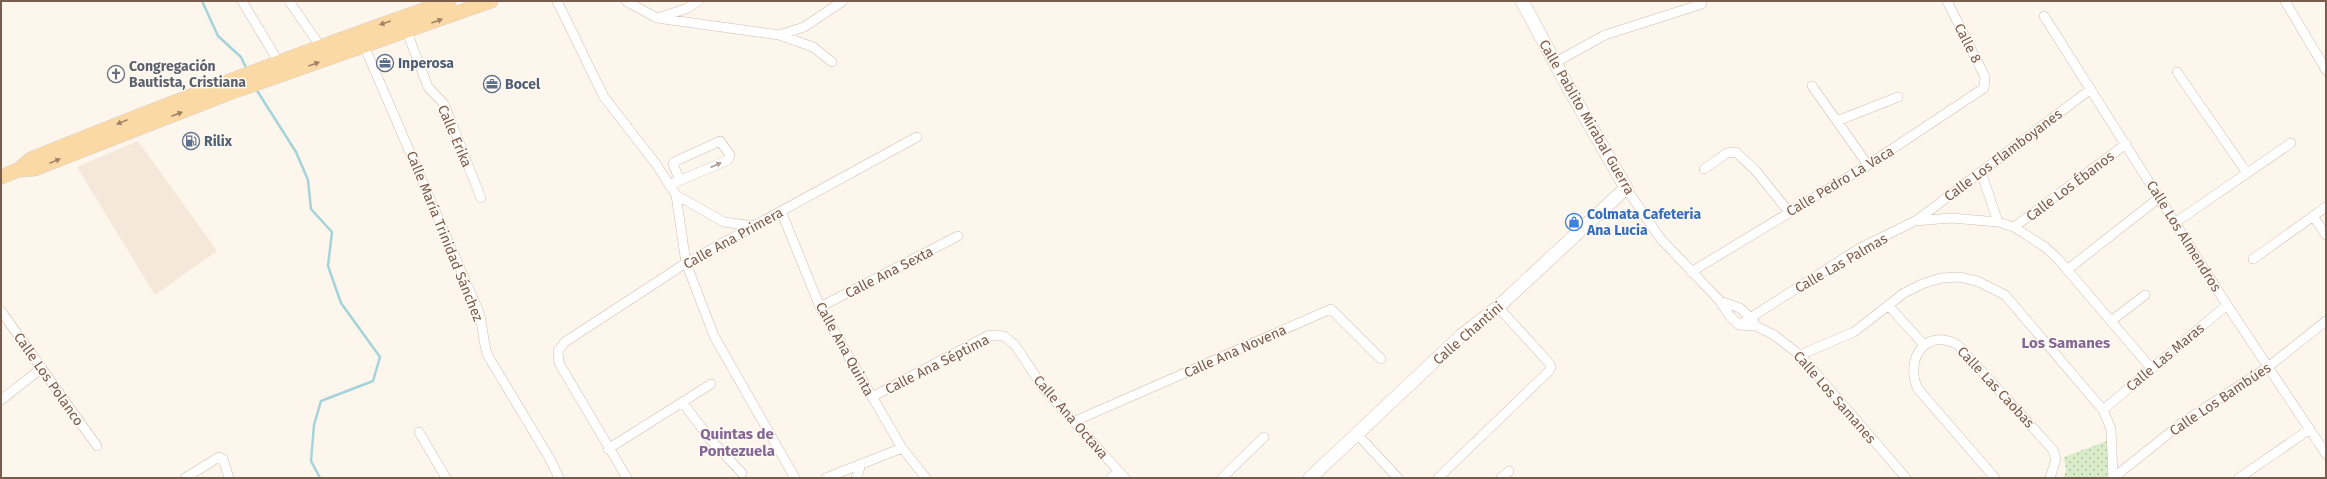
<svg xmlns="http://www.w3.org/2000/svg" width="2327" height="479" font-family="'Fira Sans',sans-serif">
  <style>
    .residential { fill: #f5e8da }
    .grass { fill: url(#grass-dots) }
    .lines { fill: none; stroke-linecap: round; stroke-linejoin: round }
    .stream { stroke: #a5d3da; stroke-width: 2.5 }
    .street-casing { stroke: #d1beb0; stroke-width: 10 }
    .secondary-casing { stroke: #d6c0b0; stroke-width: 14 }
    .primary-casing { stroke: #dad1cd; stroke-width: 15 }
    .street { stroke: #fff; stroke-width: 9 }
    .secondary { stroke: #fff; stroke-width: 13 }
    .primary { stroke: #fbd9a5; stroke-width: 14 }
    .oneway { fill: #a18267 }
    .oneway2 { fill: #af9d94 }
    .labels { text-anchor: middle; stroke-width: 3; stroke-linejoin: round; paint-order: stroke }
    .street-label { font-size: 14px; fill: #7a5c4d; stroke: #fffaf3 }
    .service-label { font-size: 14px; font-weight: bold; fill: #4e5e75; stroke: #fffaf3; text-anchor: start }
    .worship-label { font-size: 14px; font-weight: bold; fill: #5b616d; stroke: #fffaf3; text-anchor: start }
    .shop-label { font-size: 14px; font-weight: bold; fill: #366cbe; stroke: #fffaf3; text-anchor: start }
    .neighbourhood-label { font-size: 15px; font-weight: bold; fill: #846695; stroke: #fffaf3 }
  </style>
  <defs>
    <pattern id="grass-dots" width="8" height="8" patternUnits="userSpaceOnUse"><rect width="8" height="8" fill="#d8ecc9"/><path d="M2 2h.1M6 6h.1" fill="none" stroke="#b4c2a5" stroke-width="1.8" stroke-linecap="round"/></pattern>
  </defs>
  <rect width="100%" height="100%" fill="#fdf6ec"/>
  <path class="residential" d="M138 141 217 251 155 295 77 167Z"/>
  <path class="grass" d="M2112 439 2113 478H2063L2066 471 2064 457Z"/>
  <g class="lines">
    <path class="stream" d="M202 1 218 36 241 57 247 70
      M256 89 296 152 308 180 311 209 332 232 328 266 341 303 380 357 373 381 321 401 314 425 311 461 320 478"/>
    <g class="street-casing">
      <path id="street" d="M242 1 278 61
        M289 1 320 46
        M557 1 604 97 656 164 676 195 686 263 714 336 795 478
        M626 1 657 18 779 35 804 27 843 1
        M2285 1 2326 70
        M2044 16 2227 305 2326 454
        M658 18 688 8 698 1
        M407 32 428 87 444 104 481 198
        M779 35 813 47 832 62
        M362 41 478 310C484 325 482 341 488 356L550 459 559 478
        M1554 63 1605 35 1702 4
        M2177 72 2247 173
        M1812 86 1868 165
        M1837 121 1898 97
        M1704 169 1727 153 1736 152 1756 171 1789 212
        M1981 172 1998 222
        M669 185 728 160 730 155 720 141 674 162 673 164 680 181
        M1626 188 1660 238 1720 301 1729 315 1739 325 1756 326 1774 335 1800 355 1906 478
        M676 195 724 222 754 226
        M781 211 820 307 902 448 926 478
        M2313 216 2326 235
        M1917 220 2091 89
        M2176 222 2291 143
        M2014 227 2126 144
        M2253 259 2326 207
        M2067 270 2160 197
        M1691 272 1868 165 1984 88 1985 77 1947 1
        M1720 301 1740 308 1754 321
        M1888 305 1924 345
        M820 307 958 236
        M1 311 97 446
        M2111 321 2145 295
        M1739 325 1860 248 1915 221 1951 218 1998 222 2014 227 2045 247 2057 258 2151 368
        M1800 355 1854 332 1904 293 1922 284 1941 278 1959 277 1977 281 2005 295 2103 410 2111 429 2113 478
        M872 397 989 335 1004 336 1015 345 1044 389 1125 478
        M1 400 42 368
        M683 403 710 439 742 473
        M2103 410 2227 305
        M1075 421 1331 309 1381 359
        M419 432 446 478
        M1357 434 1398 478
        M608 449 711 384
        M185 478 219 457 223 459 229 478
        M627 478 559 363 558 351 565 342 686 263 917 137
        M826 478 902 448
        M856 478 861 465
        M1111 478 1119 471
        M1222 478 1264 437
        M1438 478 1549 371 1551 367 1549 363 1498 307
        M1501 478 1509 471
        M1995 478 1918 389C1904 359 1926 327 1958 345L2053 450 2056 459 2050 478
        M2113 478 2182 423 2268 367 2326 321
        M2239 478 2310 429"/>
    </g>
    <g class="secondary-casing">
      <path id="secondary" d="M1310 478 1461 336 1498 307 1626 188 1567 85 1522 1"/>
    </g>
    <g class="primary-casing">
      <path id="primary" d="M18 170 31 159C169 103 308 50 449 1
        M1 177 18 170 34 169 229 93 491 1"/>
    </g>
    <use href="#street" class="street"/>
    <use href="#secondary" class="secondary"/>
    <use href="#primary" class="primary"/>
  </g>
  <defs><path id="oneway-solid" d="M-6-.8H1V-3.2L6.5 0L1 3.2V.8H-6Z"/></defs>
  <g class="oneway">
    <use href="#oneway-solid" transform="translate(437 21) rotate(-20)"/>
    <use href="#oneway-solid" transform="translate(385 23) rotate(161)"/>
    <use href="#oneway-solid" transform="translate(314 64) rotate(-20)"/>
    <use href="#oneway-solid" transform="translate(177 114) rotate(-21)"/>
    <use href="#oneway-solid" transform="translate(122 122) rotate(158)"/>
    <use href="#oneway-solid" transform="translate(55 161) rotate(-22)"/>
  </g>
  <use class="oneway2" href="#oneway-solid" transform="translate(716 165) rotate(-24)"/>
  <defs>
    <g id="office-ring" transform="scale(0.9)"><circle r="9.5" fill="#fffaf3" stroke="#5c6f8a" stroke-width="1.5"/><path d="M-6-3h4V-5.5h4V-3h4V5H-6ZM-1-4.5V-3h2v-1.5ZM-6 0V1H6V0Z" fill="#5c6f8a"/></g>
    <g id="church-ring" transform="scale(0.9)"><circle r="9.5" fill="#fffaf3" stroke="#6b7280" stroke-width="1.5"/><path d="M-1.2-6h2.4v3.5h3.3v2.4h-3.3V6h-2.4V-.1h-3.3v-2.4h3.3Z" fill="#6b7280"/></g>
    <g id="fuel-ring" transform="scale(0.9)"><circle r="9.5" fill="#fffaf3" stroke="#5c6f8a" stroke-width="1.5"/><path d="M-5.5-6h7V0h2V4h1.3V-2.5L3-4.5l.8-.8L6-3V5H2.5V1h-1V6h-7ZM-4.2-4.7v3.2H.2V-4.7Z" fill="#5c6f8a"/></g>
    <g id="shop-ring" transform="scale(0.9)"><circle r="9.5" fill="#fffaf3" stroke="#3f7fe0" stroke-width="1.5"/><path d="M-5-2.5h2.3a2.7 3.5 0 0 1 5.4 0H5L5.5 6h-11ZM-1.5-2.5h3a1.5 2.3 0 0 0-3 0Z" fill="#3f7fe0"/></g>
  </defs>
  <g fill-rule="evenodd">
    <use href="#office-ring" x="385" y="63"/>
    <use href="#church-ring" x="116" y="74"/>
    <use href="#office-ring" x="492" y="84"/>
    <use href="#fuel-ring" x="191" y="141"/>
    <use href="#shop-ring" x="1574" y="222"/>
  </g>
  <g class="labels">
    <g class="street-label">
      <text transform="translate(1968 43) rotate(63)" y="5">Calle 8</text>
      <text transform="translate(1587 117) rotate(60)" y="5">Calle Pablito Mirabal Guerra</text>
      <text transform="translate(455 136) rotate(67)" y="5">Calle Erika</text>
      <text transform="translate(2003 155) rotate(-37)" y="5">Calle Los Flamboyanes</text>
      <text transform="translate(1840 181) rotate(-31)" y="5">Calle Pedro La Vaca</text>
      <text transform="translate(2070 186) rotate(-37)" y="5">Calle Los Ébanos</text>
      <text transform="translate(445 236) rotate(68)" y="5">Calle María Trinidad Sánchez</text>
      <text transform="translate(2184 236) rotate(58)" y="5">Calle Los Almendros</text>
      <text transform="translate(733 238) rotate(-29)" y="5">Calle Ana Primera</text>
      <text transform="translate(1841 263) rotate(-30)" y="5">Calle Las Palmas</text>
      <text transform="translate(889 272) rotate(-27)" y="5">Calle Ana Sexta</text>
      <text transform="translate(1468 333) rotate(-41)" y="5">Calle Chantini</text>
      <text transform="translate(845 349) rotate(61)" y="5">Calle Ana Quinta</text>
      <text transform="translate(1235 351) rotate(-24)" y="5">Calle Ana Novena</text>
      <text transform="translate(2165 357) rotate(-40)" y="5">Calle Las Maras</text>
      <text transform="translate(937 364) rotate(-27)" y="5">Calle Ana Séptima</text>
      <text transform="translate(49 379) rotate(55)" y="5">Calle Los Polanco</text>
      <text transform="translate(1996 387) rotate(47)" y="5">Calle Las Caobas</text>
      <text transform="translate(1835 397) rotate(49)" y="5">Calle Los Samanes</text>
      <text transform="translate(2220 399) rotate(-34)" y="5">Calle Los Bambúes</text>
      <text transform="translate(1071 417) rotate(49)" y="5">Calle Ana Octava</text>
    </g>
    <g class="service-label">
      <text x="398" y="68">Inperosa</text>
      <text x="505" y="89">Bocel</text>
      <text x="204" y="146">Rilix</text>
    </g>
    <g class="worship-label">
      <text x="129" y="71">Congregación<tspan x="129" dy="16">Bautista, Cristiana</tspan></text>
    </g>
    <g class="shop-label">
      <text x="1587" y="219">Colmata Cafeteria<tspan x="1587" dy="16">Ana Lucia</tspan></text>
    </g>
    <g class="neighbourhood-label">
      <text x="2066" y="348">Los Samanes</text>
      <text x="737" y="439">Quintas de<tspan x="737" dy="17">Pontezuela</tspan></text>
    </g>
  </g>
  <rect width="2327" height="479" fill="none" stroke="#7a5c4d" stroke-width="4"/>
</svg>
